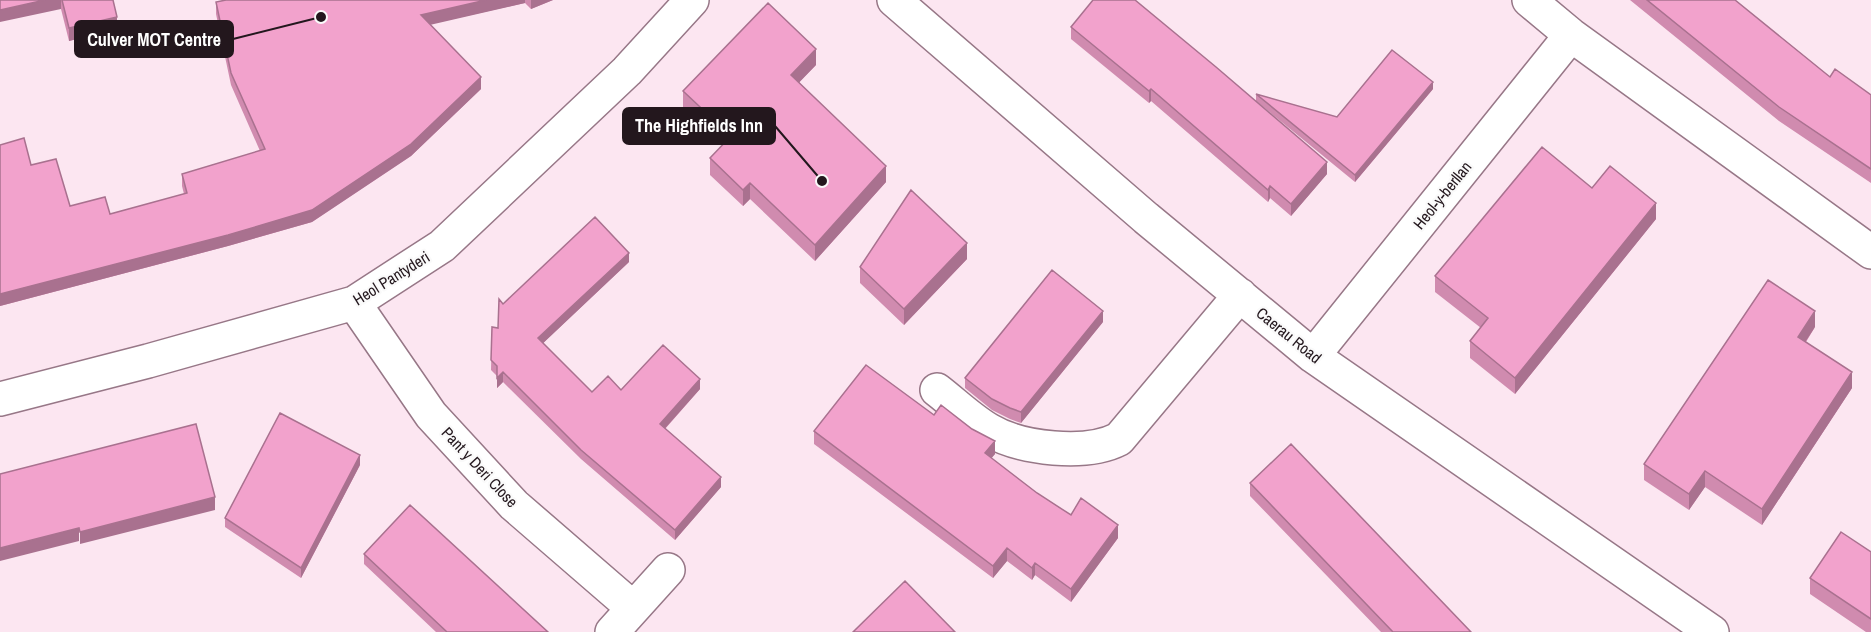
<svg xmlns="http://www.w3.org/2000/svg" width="1871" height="632" font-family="'Archivo Narrow',sans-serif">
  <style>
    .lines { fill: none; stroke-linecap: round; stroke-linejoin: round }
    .street-casing { stroke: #977787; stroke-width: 36 }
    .street { stroke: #fff; stroke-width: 33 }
    .wall { fill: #d08baf }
    .shaded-wall { fill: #a9718f }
    .building { fill: #f2a2cc; stroke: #a9718f; stroke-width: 1.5 }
    .labels { text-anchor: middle; stroke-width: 4.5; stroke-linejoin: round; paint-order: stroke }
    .street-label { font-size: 16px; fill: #23171d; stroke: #fafafa }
    .leader { fill: none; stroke: #23171d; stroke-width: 2 }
    .callout-dot { fill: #23171d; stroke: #fafafa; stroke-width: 2 }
    .callout { fill: #23171d; stroke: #23171d; stroke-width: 2 }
    .callout-label { font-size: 18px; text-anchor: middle; font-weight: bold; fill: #fff }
  </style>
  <rect width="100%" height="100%" fill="#fce6f1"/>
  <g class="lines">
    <g class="street-casing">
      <path id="street" d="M894 0 1146 218 1313 356 1712 632
        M1529 0 1571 35 1871 252
        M354 303 431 415 514 505 633 608
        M1313 356 1571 35
        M937 390C954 403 970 419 989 430 1021 449 1086 456 1119 439L1240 295
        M0 399 148 361 354 303 442 246 627 71 692 0
        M612 632 668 570"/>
    </g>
    <use href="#street" class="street"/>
  </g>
  <path class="wall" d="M0 0H113L117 29 69 41 61 9Z
    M226 0H553L531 9 525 3 430 24 481 89 411 156 312 222 228 246 0 306V145L31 165 70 206 110 214 184 194 182 186V174L260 151 231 85 216 14V2Z
    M1630 0H1735L1830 77 1871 95V183L1779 121Z
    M1071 27 1327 174 1291 216 1270 198 1268 202 1151 101 1149 103 1071 39Z
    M816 65 799 82 886 182 815 261 750 199 743 206 710 175V158L723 145 683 107V91Z
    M1433 89 1355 182 1256 101V94L1337 117Z
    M1592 188 1656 219 1515 394 1470 358V341L1481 328 1435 292V276Z
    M967 259 904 325 860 283V267Z
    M629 262 543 343 592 392 621 390 700 389 665 429 721 487 675 540 581 459 503 382 497 388V376L491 370 492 327 498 328 503 304Z
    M1103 322 1021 423 1010 419 992 410 965 388V378Z
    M1815 327 1806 342 1852 388 1762 525 1705 487 1689 510 1644 480V464Z
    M934 415 995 454 991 458 1037 493 1071 515 1118 538 1071 602 1035 575 1032 580 1007 561 993 578 814 444V431Z
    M360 465 301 578 225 527V518Z
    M1250 483 1471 632H1381L1250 496Z
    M1871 552V632H1866L1810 594V578Z
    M364 554 548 632H436L364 564Z"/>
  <path class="shaded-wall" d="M45 0H61V9L0 22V10Z
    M486 0H525V3L421 27V15Z
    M531 0H553L531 9Z
    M117 17V29L69 41V28Z
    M816 49V65L791 91V75Z
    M481 77V89L411 156 312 222 228 246 0 306V294Z
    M1433 82V89L1355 182V175Z
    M1151 89V101L1149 103V91Z
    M1327 162V174L1291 216V204Z
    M886 166V182L815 261V245Z
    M750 183V199L743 206V190Z
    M1270 186V198L1268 202V190Z
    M1656 203V219L1515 394V378Z
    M967 243V259L904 325V309Z
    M629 253V262L538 348V338Z
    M1103 311V322L1021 423V412Z
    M1815 311V327L1798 353V337Z
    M503 372V382L497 388V378Z
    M1852 372V388L1762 525V509Z
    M700 379V389L660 434V424Z
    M995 441V454L985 466V453Z
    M360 455V465L301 578V568Z
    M1705 471V487L1689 510V494Z
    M721 477V487L675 540V530Z
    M215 497V510L80 544V532Z
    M1118 525V538L1071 602V589Z
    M79 528V541L0 561V548Z
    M1007 548V561L993 578V566Z
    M1035 563V575L1032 580V568Z"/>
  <path class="building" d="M0 0H45L0 10Z
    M62 0H113L117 17 69 28Z
    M226 0H486L421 15 481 77 411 144 312 210 228 235 0 294V145L24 138 31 165 56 159 70 206 105 197 110 214 187 193 182 174 265 149 231 73 216 2Z
    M1093 0H1135L1216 67 1327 162 1291 204 1270 186 1268 190 1151 89 1149 91 1071 27Z
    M1647 0H1735L1830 77 1835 69 1871 95V169L1779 107Z
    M768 3 816 49 791 75 886 166 815 245 750 183 743 190 710 158 731 136 683 91Z
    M1392 50 1433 82 1355 175 1256 94 1337 117Z
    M1542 147 1592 188 1610 166 1656 203 1515 378 1470 341 1488 318 1435 276Z
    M911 190 967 243 904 309 860 267Z
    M595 217 629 253 538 338 592 392 608 376 621 390 663 345 700 379 660 424 721 477 675 530 581 450 503 372 497 378V366L491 360 492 327 498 328 499 299 503 304Z
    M1052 270 1103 311 1021 412 1010 408 992 399 965 378Z
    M1768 280 1815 311 1798 337 1852 372 1762 509 1705 471 1689 494 1644 464Z
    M866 365 934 415 941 405 972 429 995 441 985 453 1037 493 1071 515 1081 498 1118 525 1071 589 1035 563 1032 568 1007 548 993 566 814 431Z
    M280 413 360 455 301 568 225 518Z
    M196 424 215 497 80 532 79 528 0 548V474Z
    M1291 444 1471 632H1393L1250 483Z
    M410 505 548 632H447L364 554Z
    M1841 532 1871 552V619L1810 578Z
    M905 581 955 632H853Z"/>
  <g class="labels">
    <g class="street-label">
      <text transform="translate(1442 195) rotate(-51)" y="6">Heol-y-berllan</text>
      <text transform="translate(391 278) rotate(-32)" y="6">Heol Pantyderi</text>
      <text transform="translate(1289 335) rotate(39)" y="6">Caerau Road</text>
      <text transform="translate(480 467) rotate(47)" y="6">Pant y Deri Close</text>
    </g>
  </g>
  <path class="leader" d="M321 17L233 39M822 181L775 126"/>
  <g class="callout-dot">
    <circle cx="321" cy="17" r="6"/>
    <circle cx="822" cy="181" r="6"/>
  </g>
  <g class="callout">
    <rect x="75" y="21" width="158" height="36" rx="6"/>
    <rect x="623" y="108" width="152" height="36" rx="6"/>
  </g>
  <g class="callout-label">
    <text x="154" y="46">Culver MOT Centre</text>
    <text x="699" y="132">The Highfields Inn</text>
  </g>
</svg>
